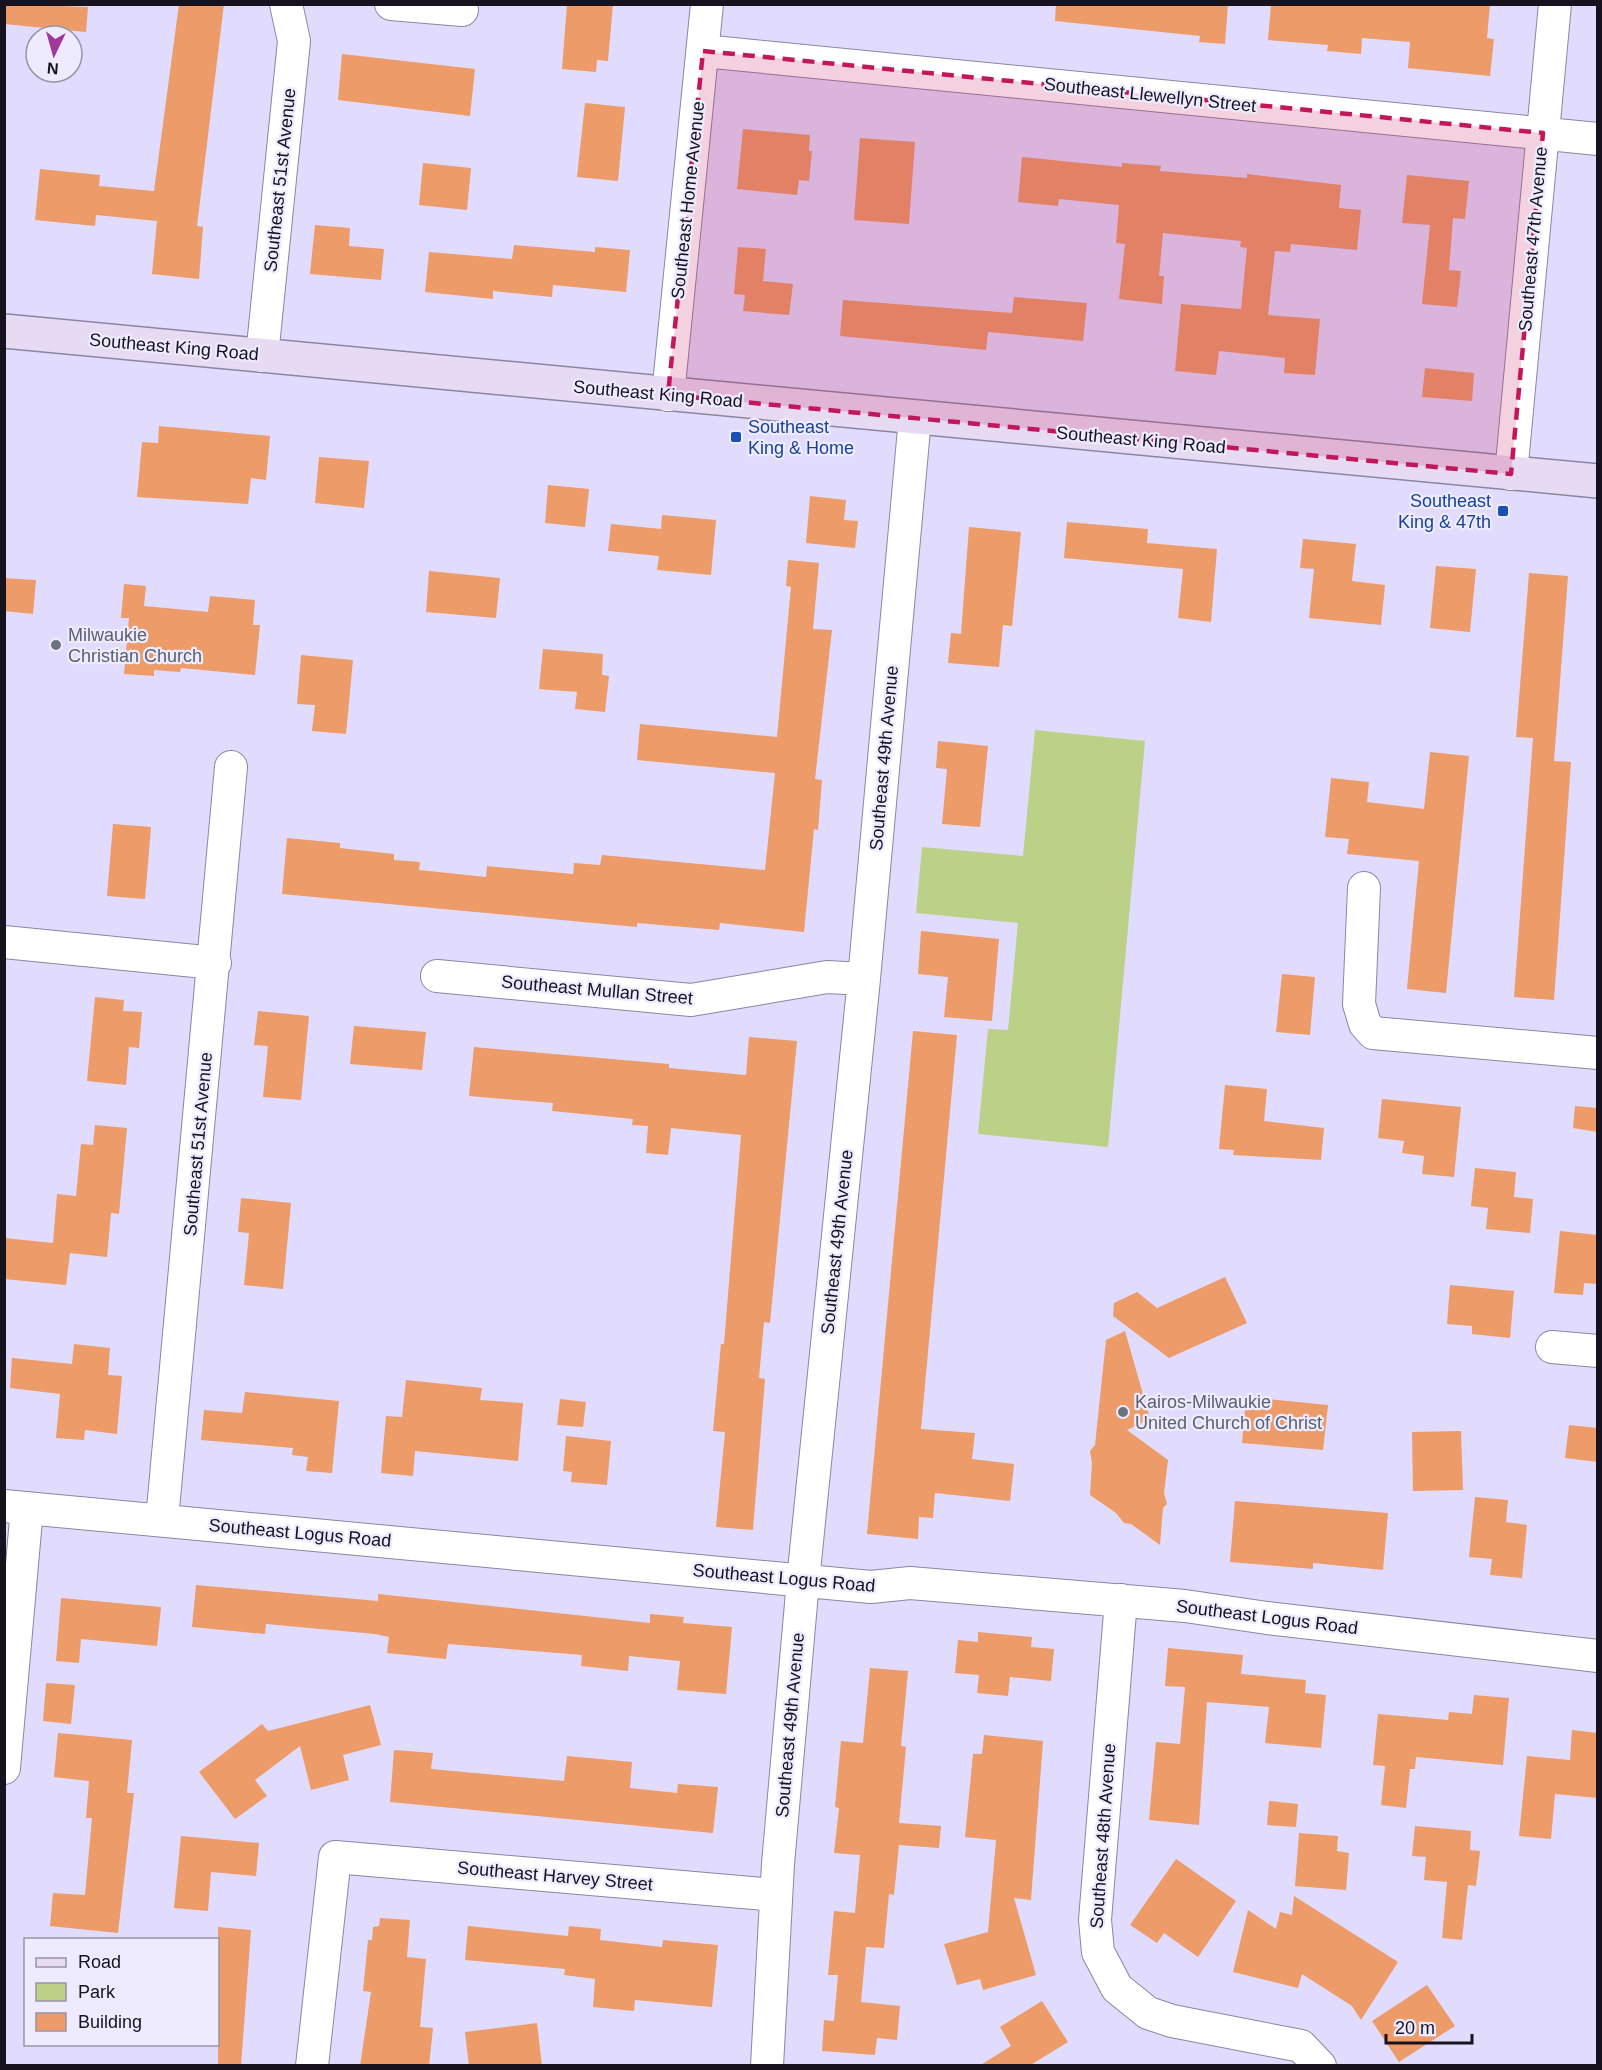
<svg xmlns="http://www.w3.org/2000/svg" width="1602" height="2070" font-family="Arial,sans-serif">
  <style>
    .green { fill: #bad187 }
    .building { fill: #ec9b69 }
    .lines { fill: none; stroke-linecap: round; stroke-linejoin: round }
    .street-casing { stroke: #8b85a4; stroke-width: 34 }
    .secondary-casing { stroke: #8b85a4; stroke-width: 36 }
    .street { stroke: #fff; stroke-width: 32 }
    .secondary { stroke: #e7dbf4; stroke-width: 33 }
    .marked { fill: #c2185b; fill-opacity: 0.2; stroke: #c2185b; stroke-width: 4.5; stroke-dasharray: 12 8; stroke-linejoin: round }
    .transit-dot { fill: #1a4fb4; stroke: #eeeaff; stroke-width: 2 }
    .worship-dot { fill: #6b7280; stroke: #eeeaff; stroke-width: 2 }
    .labels { text-anchor: middle; stroke-width: 4.5; stroke-linejoin: round; paint-order: stroke }
    .street-label { font-size: 18px; fill: #16131f; stroke: #eeeaff }
    .transit-label { font-size: 18px; fill: #164399; stroke: #eeeaff; text-anchor: start }
    .worship-label { font-size: 18px; fill: #5b616d; stroke: #eeeaff; text-anchor: start }
  </style>
  <rect width="100%" height="100%" fill="#e1dbfd"/>
  <path class="green" d="M1035 730 1145 741 1108 1147 978 1134 988 1029 1008 1030 1018 923 916 913 922 847 1023 856Z"/>
  <path class="building" d="M4 4 88 7 86 32 4 24Z
    M179 4H224L197 226 203 227 199 279 152 274 157 221 96 215 95 226 35 220 40 169 100 175 99 186 154 191Z
    M567 4H613L608 61 597 60 596 72 562 69Z
    M1056 4H1228L1225 44 1199 42 1200 36 1055 21Z
    M1271 4H1490L1487 38 1494 39 1490 76 1408 68 1410 42 1362 38 1361 54 1327 51 1328 45 1268 40Z
    M342 54 475 69 470 116 338 100Z
    M585 103 625 107 618 181 577 177Z
    M743 129 810 135 809 151H812L809 181 799 180 797 195 737 189Z
    M860 138 915 142 909 224 854 220Z
    M1022 157 1122 167V163L1161 166 1160 171 1247 178V174L1341 185 1339 208 1361 210 1357 250 1291 244 1290 252 1275 251 1268 315 1320 319 1315 375 1284 373 1285 358 1219 351 1216 375 1175 371 1181 304 1241 309 1247 248 1240 247 1241 241 1163 233 1159 276H1164L1162 304 1119 299 1125 244 1116 243 1119 205 1059 199 1058 206 1018 202Z
    M423 163 471 168 467 210 419 205Z
    M1407 175 1469 181 1465 219 1453 218 1449 270 1461 271 1457 307 1422 304 1430 225 1402 223Z
    M315 225 350 228 349 246 384 249 381 280 310 274Z
    M514 245 595 252V247L630 250 626 292 553 285 552 297 493 291V299L425 292 429 252 512 259Z
    M738 247 766 249 763 281 793 284 789 315 743 311 745 295 734 294Z
    M1014 297 1087 303 1083 341 988 332 986 350 840 336 843 300 1012 313Z
    M1425 368 1474 373 1472 401 1422 397Z
    M159 426 270 436 266 480 251 478 248 504 137 497 142 442 158 443Z
    M319 457 369 461 364 508 315 503Z
    M548 485 589 489 585 527 545 523Z
    M810 496 846 500 844 520 858 521 855 548 806 543Z
    M662 515 716 520 711 575 657 570 659 556 608 551 611 524 661 529Z
    M1067 522 1148 529 1147 543 1217 549 1211 622 1178 618 1183 569 1064 558Z
    M969 527 1021 532 1012 626 1003 625 999 667 948 663 951 633 961 634Z
    M1303 539 1356 544 1352 581 1385 585 1381 625 1309 618 1314 569 1300 568Z
    M788 560 819 563 813 629 832 630 815 779 822 780 818 830 814 829 804 932 720 923 719 930 637 923V927L282 894 287 838 340 843V848L394 854V860L420 862 419 870 486 877 487 866 573 874 574 863 600 865 602 855 765 870 775 773 637 760 640 724 777 737 791 587 786 586Z
    M1436 566 1476 569 1470 632 1430 628Z
    M429 571 500 578 496 618 426 612Z
    M1529 573 1568 576 1554 761 1571 762 1554 1000 1514 997 1533 738 1516 737Z
    M4 578 36 580 33 614 4 611Z
    M124 584 146 586 144 606 208 612 210 596 255 600 253 625H260L255 675 181 668 180 672 154 670V676L124 674 129 618H121Z
    M543 649 603 654 602 675 609 676 605 712 575 709 577 692 539 689Z
    M301 655 353 660 346 734 312 731 315 705 297 704Z
    M938 741 988 746 980 827 942 824 947 769 936 768Z
    M1430 752 1469 756 1446 993 1407 989 1419 861 1347 854 1349 839 1325 837 1331 778 1369 782 1367 802 1424 809Z
    M113 824 151 827 145 899 107 896Z
    M921 931 999 939 992 1021 944 1017 948 977 918 974Z
    M1282 974 1315 977 1310 1035 1276 1032Z
    M95 997 124 1000 123 1011 142 1012 139 1048 129 1047 126 1085 87 1081Z
    M258 1011 309 1016 301 1100 263 1097 268 1046 254 1045Z
    M354 1026 426 1032 422 1070 350 1064Z
    M913 1031 957 1035 921 1429 975 1433 972 1459 1014 1464 1010 1501 935 1493 933 1518 919 1517 918 1539 867 1534Z
    M749 1037 797 1041 770 1323 764 1322 759 1378 765 1379 753 1530 716 1527 725 1432 713 1431 721 1344H724L741 1135 671 1128 668 1155 646 1153 648 1126 632 1125 633 1119 552 1111 553 1103 469 1096 474 1047 669 1064V1068L746 1075Z
    M1225 1085 1267 1089 1264 1121 1324 1128 1321 1160 1233 1155 1234 1150 1219 1149Z
    M1382 1099 1461 1107 1454 1177 1422 1174 1424 1156 1402 1153 1404 1141 1378 1138Z
    M1575 1106 1598 1108V1132L1573 1128Z
    M95 1125 127 1128 119 1214 111 1213 107 1257 70 1253 66 1285 4 1279V1238L53 1243 57 1194 76 1196 81 1144 93 1145Z
    M1475 1168 1516 1172 1514 1197 1533 1199 1530 1233 1486 1229 1488 1208 1471 1206Z
    M241 1198 291 1203 283 1289 244 1285 249 1233 238 1232Z
    M1560 1231 1598 1235V1284L1584 1283 1583 1295 1554 1293Z
    M1225 1277 1247 1323 1169 1358 1113 1316 1114 1303 1137 1292 1157 1308Z
    M1450 1285 1514 1291 1510 1338 1472 1334V1326L1447 1324Z
    M1125 1331 1150 1419 1127 1430 1168 1460 1164 1493 1167 1504 1163 1508 1160 1545 1131 1524 1124 1523 1116 1513 1090 1495 1092 1463 1090 1451 1095 1445 1106 1340Z
    M74 1344 110 1348 108 1375 122 1376 117 1434 85 1430 84 1440 56 1438 60 1394 10 1388 12 1358 72 1364Z
    M406 1380 482 1388 480 1400 523 1403 518 1461 415 1451 413 1476 381 1473 386 1416 402 1417Z
    M245 1392 339 1401 332 1473 306 1471 308 1457 292 1455 293 1448 201 1440 204 1410 242 1413Z
    M1246 1397 1328 1405 1323 1450 1242 1443Z
    M560 1399 586 1402 583 1427 557 1425Z
    M1569 1425 1598 1428V1462L1565 1458Z
    M1461 1431 1463 1490 1413 1491 1412 1432Z
    M566 1436 611 1441 607 1485 571 1482 572 1472 563 1471Z
    M1475 1497 1508 1500 1506 1522 1527 1525 1522 1578 1490 1575 1492 1559 1469 1557Z
    M1235 1501 1388 1513 1383 1570 1313 1563V1569L1230 1562Z
    M196 1585 378 1601V1594L650 1623V1614L684 1617 683 1623 732 1627 726 1694 677 1690 680 1661 629 1656 628 1671 581 1666 582 1655 448 1644 446 1659 387 1653 389 1637 375 1634 266 1624 265 1634 192 1627Z
    M61 1598 161 1607 157 1646 81 1639 79 1663 56 1661Z
    M978 1632 1032 1637 1031 1647 1054 1649 1051 1681 1010 1677 1008 1696 977 1693 979 1675 955 1673 958 1640 978 1642Z
    M1168 1648 1243 1655 1241 1674 1306 1680 1305 1693 1326 1695 1321 1748 1265 1743 1269 1707 1207 1702 1199 1825 1149 1820 1156 1742 1180 1744 1185 1687 1165 1686Z
    M870 1668 908 1671 901 1746 906 1747 899 1823 941 1826 939 1848 899 1845 894 1895 889 1894 884 1948 866 1947 861 2002 900 2006 897 2040 877 2038 875 2055 822 2051 824 2020 834 2021 838 1975H828L834 1911 855 1913 860 1855 834 1853 839 1808 835 1807 841 1741 863 1743Z
    M46 1683 75 1685 71 1724 43 1721Z
    M1474 1695 1509 1698 1503 1765 1416 1757 1415 1769H1410L1406 1808 1381 1805 1385 1766 1373 1765 1378 1714 1448 1720 1449 1712 1472 1714Z
    M370 1705 381 1745 343 1755 349 1780 311 1790 300 1746 255 1780 267 1796 235 1819 199 1772 262 1724 268 1731Z
    M1572 1730 1598 1733V1798L1555 1794 1551 1839 1519 1836 1527 1756 1570 1760Z
    M58 1733 132 1740 127 1793H134L118 1933 50 1926 53 1893 85 1895 92 1818H86L89 1781 54 1777Z
    M984 1735 1043 1741 1031 1900 1014 1898 1036 1975 983 1990 980 1979 957 1985 944 1944 988 1932 996 1840 965 1837 973 1754H982Z
    M394 1750 433 1753 431 1769 564 1781 567 1756 632 1762 630 1788 677 1793 678 1784 718 1787 713 1833 390 1802Z
    M1269 1801 1298 1804 1296 1827 1267 1825Z
    M1415 1826 1471 1831 1470 1850 1480 1851 1476 1886 1468 1885 1462 1940 1442 1938 1447 1882 1424 1880 1426 1857 1412 1856Z
    M1299 1833 1338 1836 1337 1851 1349 1853 1346 1890 1295 1886Z
    M181 1836 259 1843 256 1876 211 1872 208 1911 174 1908Z
    M1176 1859 1236 1901 1198 1957 1164 1933 1157 1943 1130 1925Z
    M1294 1896 1398 1962 1361 2020 1352 2006 1302 1974 1298 1988 1233 1972 1248 1910 1276 1929 1280 1912 1292 1915Z
    M380 1918 410 1920 407 1957 426 1959 420 2027 433 2028 429 2066H360L371 1992 363 1991 368 1940H372L373 1927 379 1926Z
    M468 1926 568 1936 569 1926 601 1929 600 1940 662 1947 663 1940 718 1945 712 2007 635 2000 634 2011 593 2007 595 1979 564 1975 565 1969 465 1960Z
    M218 1927 251 1930 241 2066H218Z
    M1427 1985 1455 2026 1399 2062 1372 2021Z
    M1042 2001 1068 2042 1029 2066H979L1011 2046 1000 2027Z
    M537 2023 542 2066H469L465 2032Z"/>
  <g class="lines">
    <g class="street-casing">
      <path id="street" d="M391 4 462 10
        M703 51 1598 139
        M262 356 294 41 286 4
        M668 395 707 4
        M1511 474 1555 4
        M1364 888 1359 1004 1365 1024 1373 1033 1598 1053
        M4 942 215 963
        M437 976 691 1000 827 977 864 979
        M1552 1347 1598 1351
        M4 1506 871 1587 910 1583 1185 1606 1267 1618 1598 1656
        M162 1520 231 767
        M1121 1600 1095 1920 1098 1952 1117 1988 1148 2013 1172 2021 1301 2046 1320 2066
        M4 1768 27 1508
        M312 2066 335 1857 776 1895
        M767 2066 778 1864 803 1581 864 979 915 418"/>
    </g>
    <g class="secondary-casing">
      <path id="secondary" d="M4 331 1598 481"/>
    </g>
    <use href="#street" class="street"/>
    <use href="#secondary" class="secondary"/>
  </g>
  <path class="marked" d="M703 51 1543 133 1511 474 668 395Z"/>
  <g class="transit-dot">
    <rect x="730" y="431" width="12" height="12" rx="3"/>
    <rect x="1497" y="505" width="12" height="12" rx="3"/>
  </g>
  <g class="worship-dot">
    <circle cx="56" cy="645" r="6"/>
    <circle cx="1123" cy="1412" r="6"/>
  </g>
  <g class="labels">
    <g class="street-label">
      <text transform="translate(1150 95) rotate(6)" y="6">Southeast Llewellyn Street</text>
      <text transform="translate(280 180) rotate(-84)" y="6">Southeast 51st Avenue</text>
      <text transform="translate(688 200) rotate(-84)" y="6">Southeast Home Avenue</text>
      <text transform="translate(1533 239) rotate(-85)" y="6">Southeast 47th Avenue</text>
      <text transform="translate(174 347) rotate(5)" y="6">Southeast King Road</text>
      <text transform="translate(658 394) rotate(5)" y="6">Southeast King Road</text>
      <text transform="translate(1141 440) rotate(5)" y="6">Southeast King Road</text>
      <text transform="translate(884 758) rotate(-85)" y="6">Southeast 49th Avenue</text>
      <text transform="translate(597 990) rotate(5)" y="6">Southeast Mullan Street</text>
      <text transform="translate(198 1144) rotate(-85)" y="6">Southeast 51st Avenue</text>
      <text transform="translate(837 1242) rotate(-84)" y="6">Southeast 49th Avenue</text>
      <text transform="translate(300 1533) rotate(5)" y="6">Southeast Logus Road</text>
      <text transform="translate(784 1578) rotate(5)" y="6">Southeast Logus Road</text>
      <text transform="translate(1267 1617) rotate(7)" y="6">Southeast Logus Road</text>
      <text transform="translate(790 1725) rotate(-85)" y="6">Southeast 49th Avenue</text>
      <text transform="translate(1103 1836) rotate(-86)" y="6">Southeast 48th Avenue</text>
      <text transform="translate(555 1876) rotate(5)" y="6">Southeast Harvey Street</text>
    </g>
    <g class="transit-label">
      <text x="748" y="433">Southeast<tspan x="748" dy="21">King &amp; Home</tspan></text>
      <text x="1491" y="507" text-anchor="end">Southeast<tspan x="1491" dy="21">King &amp; 47th</tspan></text>
    </g>
    <g class="worship-label">
      <text x="68" y="641">Milwaukie<tspan x="68" dy="21">Christian Church</tspan></text>
      <text x="1135" y="1408">Kairos-Milwaukie<tspan x="1135" dy="21">United Church of Christ</tspan></text>
    </g>
  </g>
  <rect width="1602" height="2070" fill="none" stroke="#16131f" stroke-width="12"/>
  <rect x="24" y="1938" width="195" height="108" fill="#eeeaff" stroke="#9894a5" stroke-width="1.5"/>
  <rect x="36" y="1958" width="30" height="9" fill="#e7dbf4" stroke="#9894a5" stroke-width="1.5"/>
  <text x="78" y="1968" font-size="18" fill="#16131f">Road</text>
  <rect x="36" y="1983" width="30" height="18" fill="#bad187" stroke="#9894a5" stroke-width="1.5"/>
  <text x="78" y="1998" font-size="18" fill="#16131f">Park</text>
  <rect x="36" y="2013" width="30" height="18" fill="#ec9b69" stroke="#9894a5" stroke-width="1.5"/>
  <text x="78" y="2028" font-size="18" fill="#16131f">Building</text>
  <g transform="translate(54 54) rotate(185)"><circle r="28" fill="#eeeaff" stroke="#9894a5" stroke-width="1.5"/>
  <path d="M0-4.5L10 22L0 15L-10 22Z" fill="#9f389b"/>
  <text y="-9" font-size="16" font-weight="bold" text-anchor="middle" fill="#16131f">N</text>
  </g>
  <path d="M1386 2034v9h86v-9" fill="none" stroke="#16131f" stroke-width="3"/>
  <text x="1395" y="2034" font-size="18" fill="#16131f" stroke="#eeeaff" stroke-width="4.5" paint-order="stroke">20 m</text>
</svg>
